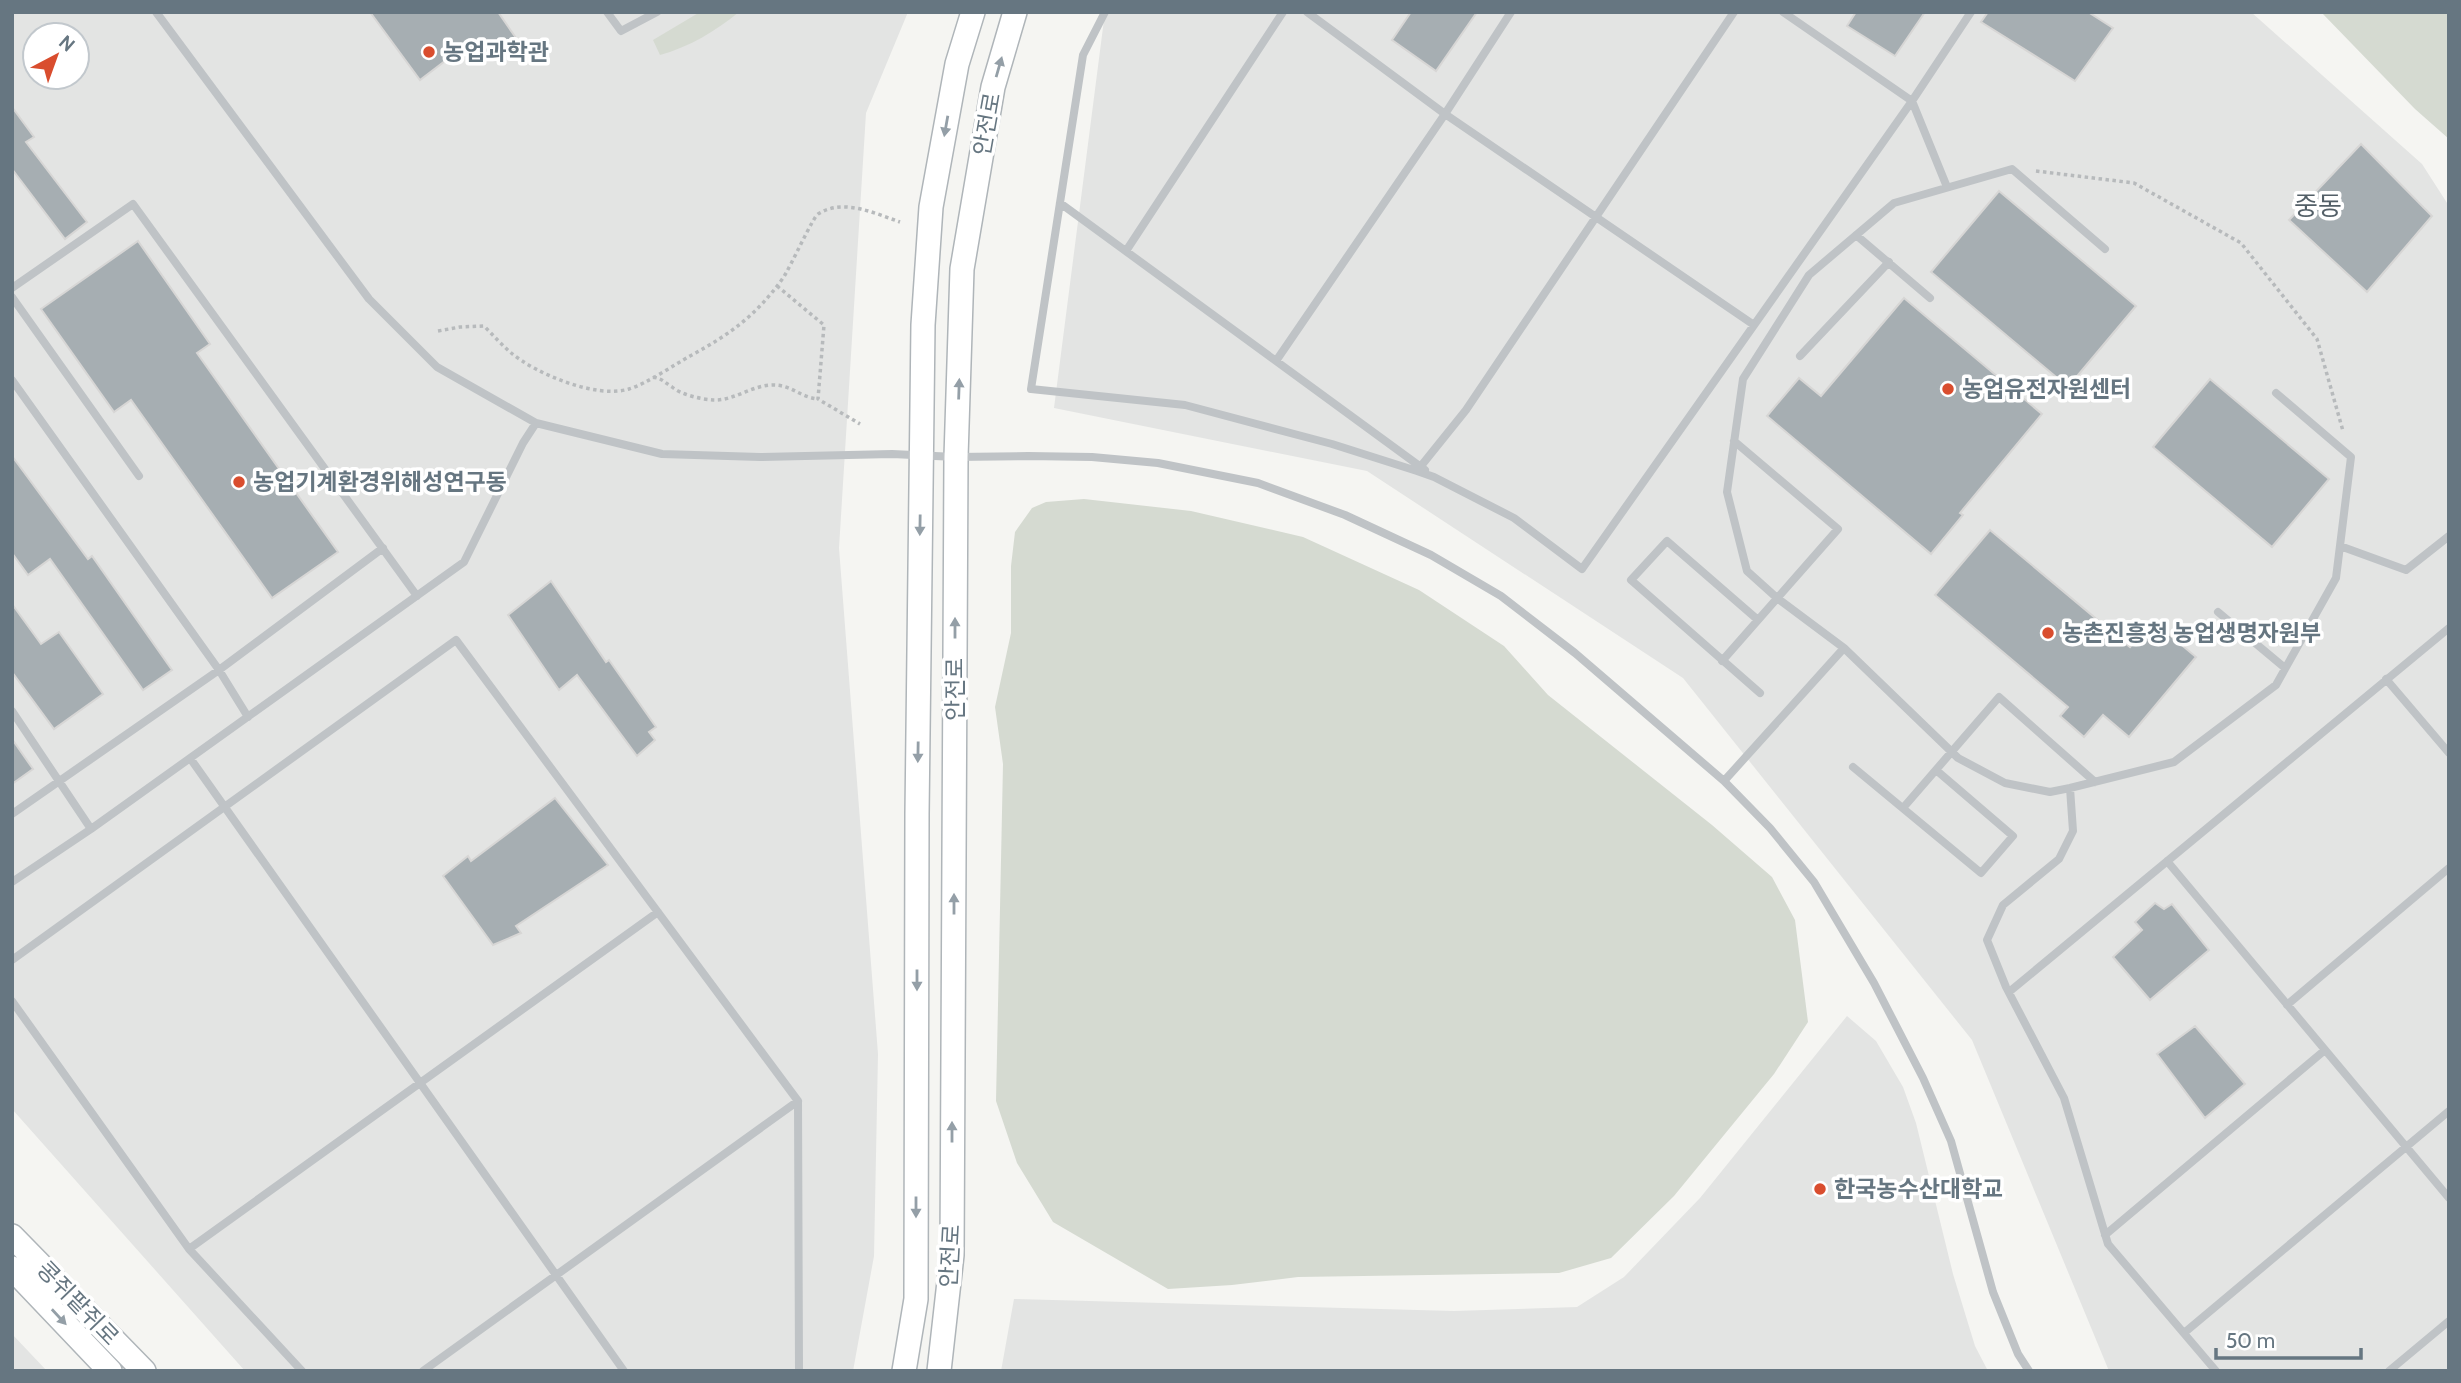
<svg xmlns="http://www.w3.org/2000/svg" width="2461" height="1383" font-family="Cabin,'Noto Sans KR',sans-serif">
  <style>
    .built { fill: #e3e4e3; fill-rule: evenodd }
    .green { fill: #d5dad1 }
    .building { fill: #a6aeb2; stroke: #d7d6d5; stroke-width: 2 }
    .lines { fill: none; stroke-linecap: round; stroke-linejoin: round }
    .secondary-casing { stroke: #afb5b9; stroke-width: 26 }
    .path { stroke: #b7babc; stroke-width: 3.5; stroke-dasharray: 3.5 3.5; stroke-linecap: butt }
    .lane { stroke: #bfc3c6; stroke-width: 8 }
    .secondary { stroke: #fff; stroke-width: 23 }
    .oneway { fill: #949fa7 }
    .poi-dot { fill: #d94d2e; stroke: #fff; stroke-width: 2.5 }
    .labels { text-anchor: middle; stroke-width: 7; stroke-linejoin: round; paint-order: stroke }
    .poi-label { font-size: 23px; font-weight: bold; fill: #667681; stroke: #fff; text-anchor: start }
    .street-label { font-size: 23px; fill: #667681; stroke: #fff }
    .quarter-label { font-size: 26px; fill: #535f67; stroke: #fff }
  </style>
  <rect width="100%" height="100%" fill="#f5f5f2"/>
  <path class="built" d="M12 12H908L866 113 839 548 878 1054 874 1256 853 1371H245L12 1109ZM35 35H77V77H35Z
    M1105 12H2251L2422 164 2449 206V1371H2109L1972 1040 1683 678 1367 471 1054 408Z
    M1847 1016 1876 1041 1903 1087 1916 1123 1953 1274 1975 1346 1988 1371H1001L1014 1299 1454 1311 1577 1307 1624 1277 1700 1198Z
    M12 1334 47 1371H12Z"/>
  <path class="green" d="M700 12H739C716 31 689 47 660 55L653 40Z
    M2321 12H2449V139L2415 109Z
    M1084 499 1191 511 1303 537 1419 590 1504 646 1548 695 1712 825 1772 877 1795 920 1808 1022 1774 1074 1674 1196 1611 1258 1559 1273 1298 1277 1232 1285 1168 1289 1053 1222 1017 1163 996 1101 1003 764 995 707 1011 633V566L1015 532 1032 508 1046 502Z"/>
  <path class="building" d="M370 12H498L516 38 483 61 470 42 420 80Z
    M1411 12H1477L1436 71 1392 40Z
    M1856 12H1925L1895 56 1847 26Z
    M1988 12H2088L2113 28 2075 81 1981 22Z
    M12 107 34 137 26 142 87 222 65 239 12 169Z
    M2361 144 2432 216 2367 292 2289 220Z
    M1999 191 2136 306 2068 387 1931 272Z
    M138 241 210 344 197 353 338 552 272 598 131 400 114 412 41 309Z
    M1904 298 2042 414 1960 513 1963 515 1931 554 1767 416 1799 378 1821 396Z
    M2210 379 2329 479 2272 547 2153 447Z
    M12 456 88 559 92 556 172 670 143 690 50 559 28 575 12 553Z
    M1990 530 2130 647 2153 621 2196 657 2129 737 2103 715 2084 737 2060 716 2068 707 1935 595Z
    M551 581 606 662 609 660 656 727 649 732 655 740 637 756 577 675 559 690 508 615Z
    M12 604 41 644 59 632 103 694 54 729 12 672Z
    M12 739 33 769 12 784Z
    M555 798 608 865 516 926 521 933 493 945 443 876 468 856 471 861Z
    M2155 903 2164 909 2172 904 2209 950 2150 1000 2113 957 2142 930 2135 922Z
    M2195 1026 2245 1084 2205 1118 2157 1054Z"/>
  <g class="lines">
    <g class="secondary-casing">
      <path id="secondary" d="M12 1236 144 1371
        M12 1268 110 1371
        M904 1371 916 1299 917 814 923 325 931 207 957 64 973 12
        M939 1371 952 1255 956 457 962 269 993 87 1015 12"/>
    </g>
    <path class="path" d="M2036 171 2134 183 2241 243 2317 339 2343 431
      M777 286 824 325 818 399 860 424
      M438 331 460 327 484 326C493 335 501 344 510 352 536 374 596 399 629 389 646 384 674 365 690 356 729 335 757 315 783 278 790 268 813 217 818 214 843 198 874 213 900 222
      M653 377C663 379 664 382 672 387 682 395 700 399 713 400 733 401 751 386 771 385 791 384 799 397 818 399"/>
    <path class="lane" d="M156 12 369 299 437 367 536 423 662 454 760 457 892 454 956 457 1028 456 1092 457 1158 463 1258 483 1345 515 1431 555 1501 596 1575 653 1724 781 1770 828 1814 882 1874 983 1923 1078 1951 1141 1993 1292 2018 1354 2029 1371
      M607 12 621 31 657 12
      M1105 12 1083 55 1031 389 1185 405 1332 444 1417 471 1434 477 1514 518 1582 569 1912 101 1971 12
      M1307 12 1445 114 1754 325
      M1783 12 1912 101 1947 187
      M1060 203 1425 470
      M1856 235 1930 298
      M2105 249 2012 169 1894 203 1809 275 1743 379 1727 492 1747 571 1777 598 1844 648 1958 758 2005 783 2050 792 2070 788 2174 762 2276 685 2336 578 2351 457 2276 393
      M1126 251 1283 12
      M12 288 133 204 417 596
      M12 297 139 476
      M1800 356 1889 262
      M1276 361 1445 114 1511 12
      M12 380 219 670 248 717
      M1417 471 1466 410 1734 12
      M2340 546 2406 570 2449 536
      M2218 612 2285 668
      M1758 620 1667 541 1631 580 1760 693
      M1722 661 1838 529 1734 441
      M2386 679 2449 753
      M12 711 91 829
      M190 758 624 1371
      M1853 767 1981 873 2013 836 1936 770
      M1724 781 1844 648
      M2070 788 2073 831 2059 859 2003 905 1987 940 2006 987 2064 1098 2108 1244 2216 1371
      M1903 808 1999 697 2095 782
      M12 814 219 670 383 548
      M2167 861 2449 1198
      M12 882 91 829 464 562 523 443 536 423
      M12 960 456 640 798 1101 799 1371
      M2009 992 2449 628
      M12 1001 189 1249 302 1371
      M2287 1005 2449 868
      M2105 1235 2325 1050
      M189 1249 658 912
      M2184 1333 2449 1111
      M423 1371 798 1101
      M2389 1371 2449 1321"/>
    <use href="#secondary" class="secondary"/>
  </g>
  <defs><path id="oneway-solid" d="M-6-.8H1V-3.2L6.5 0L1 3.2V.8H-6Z" transform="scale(1.75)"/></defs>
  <g class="oneway">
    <use href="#oneway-solid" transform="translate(999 67) rotate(-74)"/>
    <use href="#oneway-solid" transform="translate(946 126) rotate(100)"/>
    <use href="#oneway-solid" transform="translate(959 389) rotate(-88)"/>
    <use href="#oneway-solid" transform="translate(920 525) rotate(91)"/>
    <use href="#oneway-solid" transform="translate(955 628) rotate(-90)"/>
    <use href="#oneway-solid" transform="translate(918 752) rotate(91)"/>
    <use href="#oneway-solid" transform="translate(954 904) rotate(-90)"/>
    <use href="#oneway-solid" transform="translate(917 980) rotate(90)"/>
    <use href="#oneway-solid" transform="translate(952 1132) rotate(-90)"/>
    <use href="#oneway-solid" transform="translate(916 1207) rotate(90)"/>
    <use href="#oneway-solid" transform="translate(59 1317) rotate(47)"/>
  </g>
  <g class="poi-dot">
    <circle cx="429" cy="52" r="7"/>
    <circle cx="1948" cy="389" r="7"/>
    <circle cx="239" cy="482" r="7"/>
    <circle cx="2048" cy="633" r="7"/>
    <circle cx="1820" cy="1189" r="7"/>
  </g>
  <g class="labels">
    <g class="poi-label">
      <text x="443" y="60">농업과학관</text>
      <text x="1962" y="397">농업유전자원센터</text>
      <text x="253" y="490">농업기계환경위해성연구동</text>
      <text x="2062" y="641">농촌진흥청 농업생명자원부</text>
      <text x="1834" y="1197">한국농수산대학교</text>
    </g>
    <g class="street-label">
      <text transform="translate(987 124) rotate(-80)" y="8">안전로</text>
      <text transform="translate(955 689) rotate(-90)" y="8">안전로</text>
      <text transform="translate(950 1256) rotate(-87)" y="8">안전로</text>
      <text transform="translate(78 1303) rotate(46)" y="8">콩쥐팥쥐로</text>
    </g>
    <g class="quarter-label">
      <text x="2318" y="215">중동</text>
    </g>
  </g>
  <rect width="2461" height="1383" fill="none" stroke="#667681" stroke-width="28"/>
  <g transform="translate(56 56) rotate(41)"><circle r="33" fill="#ffffff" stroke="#c2c8cd" stroke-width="2"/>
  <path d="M0-5L12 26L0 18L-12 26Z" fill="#d94d2e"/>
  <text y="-10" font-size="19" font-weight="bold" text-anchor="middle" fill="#667681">N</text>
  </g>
  <path d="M2216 1348v10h145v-10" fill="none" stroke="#667681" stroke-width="3.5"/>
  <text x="2226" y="1348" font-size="21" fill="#667681" stroke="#ffffff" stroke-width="5" paint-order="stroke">50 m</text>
</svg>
